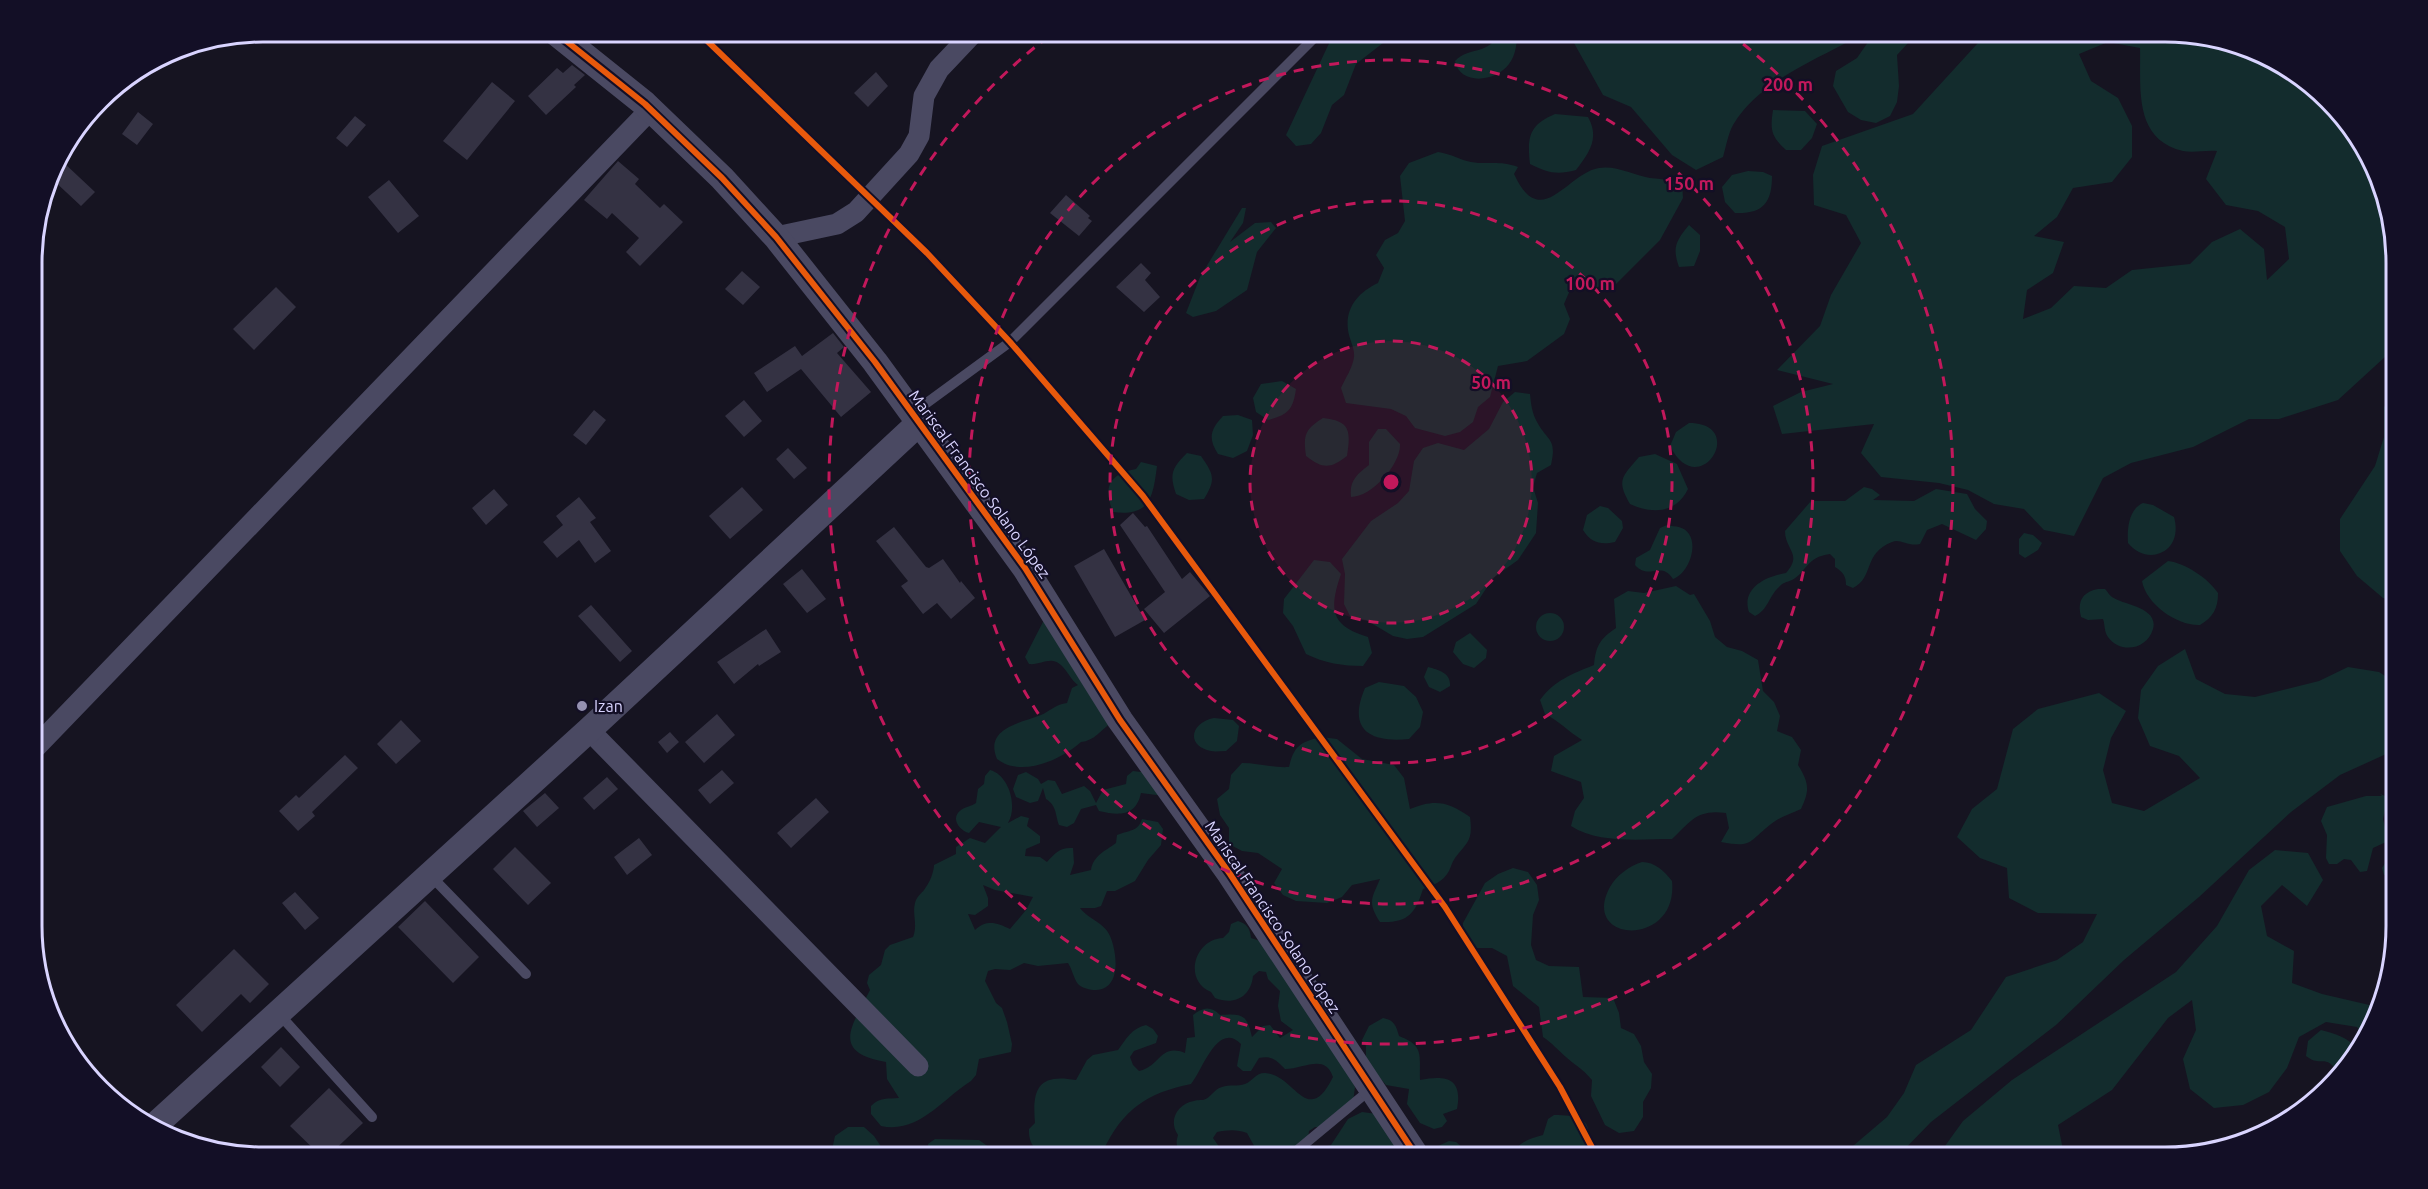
<svg xmlns="http://www.w3.org/2000/svg" width="2428" height="1189" font-family="Ubuntu,sans-serif">
  <style>
    .green { fill: #132c2d; fill-rule: evenodd }
    .building { fill: #343243 }
    .lines { fill: none; stroke-linecap: round; stroke-linejoin: round }
    .service { stroke: #4a4962; stroke-width: 10 }
    .minor { stroke: #4a4962; stroke-width: 21 }
    .tertiary { stroke: #4a4962; stroke-width: 26 }
    .cycleway-casing { stroke: #130f26; stroke-width: 10 }
    .cycleway { stroke: #e8590c; stroke-width: 6 }
    .ring { fill: none; stroke: #c2185b; stroke-width: 3; stroke-dasharray: 10 8 }
    .poi-dot { fill: #9591b1; stroke: #130f26; stroke-width: 2 }
    .labels { text-anchor: middle; stroke-width: 4.5; stroke-linejoin: round; paint-order: stroke }
    .street-label { font-size: 16px; fill: #d9d4ff; stroke: #130f26 }
    .poi-label { font-size: 16px; fill: #d9d4ff; stroke: #130f26; text-anchor: start }
    .rim { fill: none; stroke: #d9d4ff; stroke-width: 3 }
    .centre { fill: #c2185b; stroke: #130f26; stroke-width: 3 }
    .ring-label { font-size: 18px; text-anchor: middle; font-weight: bold; fill: #c2185b; stroke: #130f26; stroke-width: 4.5; stroke-linejoin: round; paint-order: stroke }
  </style>
  <rect width="100%" height="100%" fill="#161421"/>
  <path class="green" d="M1337 32H1393L1392 36 1356 64 1344 95 1332 105 1321 133 1311 144 1296 146 1286 135 1332 37Z
    M1500 32H1517C1517 43 1516 55 1509 64 1496 82 1460 86 1455 61 1469 46 1489 56 1500 32Z
    M1548 32H1861L1857 37C1814 61 1759 81 1733 125 1728 134 1726 147 1723 157L1696 170 1672 155 1631 107 1603 95 1574 43Z
    M1875 32H1913L1908 43 1897 55 1899 86 1897 102 1890 116 1876 123 1861 120 1848 112 1833 86 1836 71 1857 58Z
    M1988 32H2165L2267 55 2317 89 2357 134 2395 233V353L2386 356 2338 400 2279 419H2249L2193 447 2131 463 2103 478 2074 536 2044 530 2024 509 1994 504 1968 490 1939 483 1881 477 1861 453 1874 424 1782 434 1773 406 1801 392 1833 384 1777 370 1820 326 1831 295 1861 243 1846 215 1814 205 1813 175 1822 146 1913 114ZM2108 42 2140 48C2141 88 2133 139 2183 151 2193 153 2206 150 2217 151L2206 179 2226 205 2258 211 2285 227 2289 259 2267 280 2264 249 2240 229 2212 242 2190 264 2132 270 2106 288 2074 286 2051 308 2023 319 2027 290 2053 273 2064 242 2034 236 2057 217 2073 188 2112 182 2132 157V126L2118 98 2091 81 2079 54Z
    M1773 110 1805 111 1817 124 1812 138 1801 150H1786C1771 136 1770 130 1773 110Z
    M1555 114 1588 117C1600 138 1589 153 1576 170 1557 175 1548 173 1530 164 1527 137 1529 125 1555 114Z
    M1438 152C1452 154 1460 160 1471 162 1488 165 1499 160 1518 167L1514 174C1541 233 1567 173 1599 168 1616 165 1633 175 1650 178 1661 179 1671 180 1682 183L1683 198 1660 240 1615 285 1570 290 1564 304 1570 319 1564 334 1527 361 1498 366 1490 397 1478 407 1473 422 1460 432 1445 436 1415 428 1406 416 1391 409 1346 403 1341 388C1345 379 1353 367 1354 357 1355 348 1349 339 1348 330 1345 307 1359 292 1378 283L1384 268 1376 255 1385 240 1398 233 1405 221 1400 176 1409 163Z
    M1748 171 1763 172 1772 176C1772 203 1763 214 1735 213L1725 202 1722 187 1732 175Z
    M1242 208H1246L1243 223 1230 242 1255 223 1271 222 1276 228 1257 252 1247 290 1216 311 1193 317 1186 313 1200 277Z
    M1689 225 1700 235V251L1694 266 1679 267C1672 247 1676 241 1689 225Z
    M1282 381 1296 389C1293 410 1288 415 1268 420L1256 412 1253 398 1261 384Z
    M1515 392 1530 394C1531 404 1532 413 1537 422 1548 442 1557 438 1551 465L1537 473 1533 487 1538 503 1536 533 1518 560 1493 578 1476 604 1423 637 1407 639 1393 636 1366 620 1351 618 1344 604 1345 574 1342 559 1371 521 1398 503 1409 491 1414 461 1423 448 1438 443 1464 450 1489 429 1503 402Z
    M2395 395 2396 601 2383 598 2357 576 2340 551V519L2375 466 2384 437V407Z
    M1238 415 1252 420 1253 435 1247 451 1233 458 1218 454C1208 438 1210 430 1223 416Z
    M1323 418C1350 421 1351 430 1347 456 1330 469 1323 469 1306 456 1303 435 1305 429 1323 418Z
    M1689 423C1749 423 1699 504 1670 446L1676 432Z
    M1378 429H1386L1400 444C1401 464 1372 497 1351 497 1349 481 1357 474 1369 465V442Z
    M1187 453 1201 456C1214 475 1216 479 1204 499L1189 500 1176 494C1169 474 1172 468 1187 453Z
    M1655 454 1677 464 1688 489C1676 514 1652 514 1630 504 1616 480 1622 477 1639 457Z
    M1141 462 1157 466C1153 496 1151 517 1113 512 1103 487 1109 474 1136 469Z
    M1864 487 1872 489 1880 495 1873 500 1914 501 1936 489 1967 494 1975 509 1987 521 1986 529 1976 540 1942 524 1927 530 1920 544C1908 547 1900 538 1892 542 1862 554 1875 577 1853 588L1846 585C1846 576 1843 572 1835 567V559L1830 554C1806 557 1807 572 1792 580 1787 582 1782 583 1779 587 1769 596 1768 610 1755 616L1749 612C1741 588 1766 576 1786 573 1803 554 1785 550 1785 531L1811 501H1845Z
    M2143 503 2153 505 2174 517C2184 553 2147 567 2128 543 2127 528 2129 509 2143 503Z
    M1600 506 1608 508 1622 521 1623 528 1615 542C1601 545 1591 543 1583 530L1587 515Z
    M1667 525C1676 527 1684 526 1689 534 1698 547 1688 574 1673 579 1661 560 1649 581 1635 565L1636 558 1650 550 1660 528Z
    M2024 533 2033 535 2042 543 2038 550 2025 558 2019 554V539Z
    M1314 560 1330 562 1341 574C1329 609 1330 626 1368 637L1372 653 1363 666C1343 666 1324 663 1306 654L1293 626 1283 613 1284 599Z
    M2168 561C2185 563 2208 578 2218 593 2218 609 2213 617 2200 625 2177 626 2146 604 2142 581Z
    M1676 586 1690 595 1694 594 1710 621 1715 637 1727 647 1742 651 1758 660 1763 691 1774 702 1780 716 1777 731 1792 737 1801 750 1798 765C1809 783 1810 790 1801 809 1791 814 1779 817 1771 824 1748 842 1753 848 1721 842L1729 828 1726 813C1697 809 1691 821 1672 839 1640 839 1599 844 1571 826L1575 811 1584 798 1581 782 1551 771 1554 756 1582 740C1568 731 1559 721 1545 714L1540 700C1555 680 1572 674 1594 665 1596 645 1600 639 1616 628L1614 599 1628 591 1644 593Z
    M2098 589H2105C2108 592 2109 595 2112 597 2123 605 2159 607 2153 629 2147 650 2120 654 2108 637 2104 632 2105 624 2103 619L2088 620 2081 617C2077 602 2082 592 2098 589Z
    M1536 627a14 14 0 1 1 28 0a14 14 0 1 1-28 0Z
    M1046 616 1111 723C1101 730 1094 741 1081 742 1061 760 1021 778 997 759 984 728 1021 723 1041 715 1050 711 1056 704 1067 703L1072 688 1078 685C1069 679 1065 663 1053 661 1045 660 1038 665 1029 664L1025 657Z
    M1470 633 1487 650 1486 658 1474 668 1463 664 1453 652 1456 642Z
    M2185 649 2196 679 2225 694 2255 697 2319 681 2348 667 2379 672 2396 683 2395 750 2340 775 2291 812 2199 897 2124 960 2056 1025 1931 1122 1897 1157H1840L1887 1117 1904 1093 1916 1065 1971 1030 2006 977 2057 960 2083 942 2097 914 2038 913 2009 898 2007 868 1980 858 1957 837 1972 809 1997 789 2013 729 2038 709 2099 693 2126 711 2111 738 2103 770 2112 803 2144 811 2200 778 2179 756 2150 746 2138 718 2141 690 2158 666Z
    M1428 667C1439 670 1451 673 1450 686L1440 692 1429 687 1424 677Z
    M1379 682 1404 686 1416 697 1423 712 1420 727 1409 739C1370 743 1347 730 1365 688Z
    M1214 718 1233 720 1239 726 1237 741 1226 751C1221 751 1215 752 1211 751 1185 746 1191 722 1214 718Z
    M1321 737 1337 739 1362 759 1394 765 1404 778 1410 809C1434 799 1448 801 1470 817 1473 841 1468 841 1455 858 1452 862 1451 867 1449 871 1443 882 1433 885 1423 889 1415 914 1408 923 1380 922 1367 902 1372 898 1380 879L1352 885 1342 897 1327 903 1296 901 1283 895 1274 883 1282 869 1258 853 1242 851 1229 844V828L1220 815 1217 799 1229 789 1231 775 1242 763C1258 763 1272 768 1289 767 1294 746 1300 742 1321 737Z
    M1147 768 1164 796 1141 793C1136 816 1120 816 1099 811L1096 805 1081 809 1074 823 1067 827 1059 825C1055 814 1057 806 1046 799L1043 788 1038 801 1030 803 1016 797 1013 789 1018 775 1026 772 1038 779 1041 784 1048 780 1055 781 1062 794 1084 786 1090 791 1096 803 1103 790 1126 784 1127 776 1133 771 1141 772Z
    M990 770C1009 775 1018 806 1008 823L1021 816 1029 818 1027 826 1040 836V843L1026 849 1025 856 1040 857 1047 862C1055 853 1060 847 1073 848L1074 863 1070 875 1091 870C1093 856 1105 851 1116 843L1117 835C1129 830 1138 832 1142 819L1158 822 1163 829 1161 845 1148 860 1135 881 1115 891H1107L1101 906 1095 908H1080C1088 919 1105 923 1110 936 1117 952 1122 989 1096 990 1090 990 1082 988 1078 984 1074 979 1072 969 1068 963L1038 966 1024 963 1010 970 995 969 988 971 985 981 996 1003 1002 1008 1007 1022 1012 1044 1011 1052 979 1059 976 1075 971 1081C942 1099 919 1134 881 1126L871 1114V1106C880 1097 888 1099 899 1098L887 1079 886 1062C830 1052 852 1026 870 990L867 983 869 975 881 965 885 950 890 945 913 937C918 925 912 914 915 903 917 895 923 893 926 887 930 882 934 871 934 865L956 854V847L970 838 985 843 1001 827 979 822 969 833C959 830 950 818 961 810 965 807 972 806 976 803L978 789 984 784 985 776ZM983 885 995 890 1033 897 1026 910 1010 929C997 923 987 919 975 930L968 914 975 915 988 906V898Z
    M2380 794 2388 797 2383 819 2385 827H2392L2396 825V876L2384 875 2382 868 2390 855 2391 847 2386 842 2373 848 2367 871 2360 872 2351 860 2344 859 2337 864H2329L2326 858 2327 835 2321 821 2327 807 2366 796H2382Z
    M2275 850 2308 853 2323 880 2307 906 2282 885 2261 906 2267 936 2294 951 2292 983 2322 994 2378 1007 2373 1028 2365 1040 2357 1027 2326 1022 2299 1037 2287 1068 2269 1092 2243 1105 2214 1108 2190 1089 2183 1059 2196 1030 2192 1000 2168 1018 2112 1090 2058 1125 2064 1155H2127L2132 1157H1937L1963 1121 2012 1080 2176 972 2217 926 2249 870Z
    M1642 862C1655 862 1664 871 1672 881 1679 948 1579 944 1610 887 1616 876 1629 866 1642 862Z
    M1513 868 1528 872 1537 885 1539 900 1533 915 1531 945 1536 960 1549 966 1579 967 1583 997 1613 998 1619 1013 1621 1028 1634 1034 1641 1046 1644 1062 1652 1074 1651 1088 1643 1102V1117L1634 1131 1619 1133 1605 1125 1591 1096 1592 1080C1581 1067 1577 1067 1566 1057 1558 1050 1552 1043 1543 1037L1539 1007 1513 986 1507 956 1492 948H1476L1463 940V923L1485 883 1498 874Z
    M1238 921C1247 924 1250 928 1251 938L1266 943 1351 1079 1355 1087 1353 1102 1323 1127H1315L1309 1131 1308 1139C1292 1151 1279 1160 1258 1153L1247 1133C1237 1129 1227 1130 1217 1132L1213 1138 1222 1151 1221 1157 1184 1156C1177 1149 1175 1145 1178 1135 1168 1121 1177 1104 1194 1101 1195 1100 1202 1100 1203 1100 1211 1098 1214 1089 1222 1087 1229 1084 1238 1087 1245 1084 1253 1081 1255 1073 1265 1073 1295 1074 1307 1129 1333 1077 1325 1053 1304 1069 1285 1069 1277 1061 1272 1055 1259 1058L1251 1071H1243L1237 1066 1241 1044C1218 1020 1202 1071 1191 1084 1147 1093 1123 1109 1103 1151 1080 1158 1027 1168 1029 1129L1035 1123C1032 1089 1038 1073 1076 1080L1087 1060 1093 1055 1118 1050C1126 1039 1132 1028 1146 1025L1153 1029 1158 1036 1156 1043 1134 1051 1130 1057 1133 1065 1139 1071C1160 1067 1160 1043 1185 1053L1187 1038 1195 1037 1193 1015C1203 1007 1211 1006 1220 1015 1243 1013 1247 1015 1252 1037L1263 1026 1270 1025 1280 1038 1293 1030 1281 1021 1278 1006 1280 991 1268 979 1266 972 1259 971 1253 976C1251 996 1235 1006 1215 998L1211 992C1183 981 1194 939 1223 938L1229 932 1231 924Z
    M1383 1018C1394 1020 1396 1025 1399 1036 1425 1046 1419 1055 1420 1080 1446 1075 1463 1078 1457 1109L1443 1114 1447 1121 1442 1127 1434 1129 1420 1123 1407 1104 1409 1089 1386 1085 1366 1062V1046L1362 1040 1369 1026Z
    M2321 1030C2336 1034 2348 1037 2358 1050L2340 1077C2326 1050 2322 1069 2306 1056L2308 1041Z
    M1362 1112 1377 1114 1403 1153 1401 1157H1295L1299 1154 1331 1145 1348 1119Z
    M1554 1115C1584 1115 1595 1121 1585 1152L1588 1157H1510C1517 1143 1528 1139 1543 1135L1548 1119Z
    M848 1127H864L874 1136 882 1148 879 1157H833L832 1150 835 1136Z
    M935 1139 979 1140 993 1150C1002 1146 1015 1151 1022 1157H929L928 1144Z
    M1449 1141 1456 1142 1462 1147 1463 1157H1435L1438 1146Z"/>
  <path class="building" d="M572 65 585 75 574 85 576 87 546 115 528 96 557 68 563 73Z
    M876 72 888 86 868 107 854 93Z
    M492 82 515 101 467 160 443 141Z
    M138 112 153 124 137 145 122 134Z
    M355 116 366 125 347 147 336 138Z
    M618 161 639 179 635 184 660 208 664 204 683 222 640 266 626 252 639 238 612 213 607 219 584 200Z
    M63 162 95 192 81 206 51 178 52 173Z
    M389 180 419 216 398 233 368 197Z
    M1066 195 1090 216 1088 218 1092 221 1079 236 1050 213Z
    M1141 263 1151 273 1145 280 1160 297 1144 312 1116 287Z
    M742 271 760 287 743 305 725 289Z
    M276 287 296 307 254 350 233 329Z
    M833 333 844 347 837 353 871 392 841 417 801 369 767 392 754 373 795 346 802 356Z
    M744 400 762 421 744 437 725 416Z
    M594 410 606 420 586 445 573 435Z
    M788 448 807 468 794 479 776 459Z
    M742 487 763 510 730 539 709 516Z
    M494 489 508 505 486 525 472 508Z
    M579 497 596 518 590 522 611 551 595 563 579 540 557 558 543 542 563 525 556 516Z
    M1133 513 1145 527 1147 526 1182 579 1190 572 1210 596 1164 633 1144 609 1165 592 1120 525Z
    M894 527 926 567 929 568 943 559 960 583 961 581 975 598 951 619 937 603 923 614 901 586 908 581 876 541Z
    M1104 549 1145 620 1115 637 1074 566Z
    M802 569 826 599 807 613 783 584Z
    M591 605 632 651 620 662 578 616Z
    M766 629 781 652 759 666 758 664 734 684 717 662Z
    M717 714 735 735 704 763 685 742Z
    M401 720 421 741 396 764 377 744Z
    M670 732 679 742 667 753 658 742Z
    M345 755 358 768 312 812 315 816 298 831 279 811 296 795 299 798Z
    M722 770 734 783 710 804 698 790Z
    M607 777 618 789 594 810 583 798Z
    M545 793 559 808 537 827 523 811Z
    M816 798 829 812 791 848 777 833Z
    M639 838 652 855 627 875 614 857Z
    M515 847 551 883 528 905 493 869Z
    M295 892 319 918 305 930 282 903Z
    M425 901 479 957 453 983 398 927Z
    M234 949 269 984 250 1003 241 994 202 1032 176 1005Z
    M281 1047 300 1067 280 1087 261 1067Z
    M329 1088 363 1123 327 1157H322L290 1126Z"/>
  <g class="lines">
    <path class="service" d="M913 413 1010 342 1320 32
      M430 875 526 974
      M279 1014 372 1117
      M1289 1157 1371 1089"/>
    <path class="minor" d="M776 237 837 224 856 212 909 154 919 136 924 96 939 69 974 32
      M589 730 918 1066
      M33 750 651 109"/>
    <path class="tertiary" d="M555 32 645 104 722 178 776 237 875 362 1025 568 1120 720 1230 874 1417 1157
      M153 1127 589 730 920 422"/>
    <g class="cycleway-casing">
      <path id="cycleway" d="M555 32 645 104 722 178 776 237 875 362 1025 568 1120 720 1230 874 1417 1157
        M698 32 927 253 1010 342 1143 496 1445 907 1560 1087 1597 1157"/>
    </g>
    <use href="#cycleway" class="cycleway"/>
  </g>
  <circle cx="1391" cy="482" r="141" fill="#c2185b" fill-opacity=".12"/>
  <g class="ring">
    <circle cx="1391" cy="482" r="141"/>
    <circle cx="1391" cy="482" r="281"/>
    <circle cx="1391" cy="482" r="422"/>
    <path d="M1729 33A562 562 0 1 1 1053 33"/>
  </g>
  <circle class="poi-dot" cx="582" cy="706" r="6"/>
  <g class="labels">
    <g class="street-label">
      <text transform="translate(980 484) rotate(54)" y="6">Mariscal Francisco Solano López</text>
      <text transform="translate(1273 917) rotate(56)" y="6">Mariscal Francisco Solano López</text>
    </g>
    <g class="poi-label">
      <text x="594" y="712">Izan</text>
    </g>
  </g>
  <path d="M0 0H2428V1189H0ZM263 42H2165A221 221 0 0 1 2386 263V926A221 221 0 0 1 2165 1147H263A221 221 0 0 1 42 926V263A221 221 0 0 1 263 42Z" fill="#130f26" fill-rule="evenodd"/>
  <path class="rim" d="M263 42H2165A221 221 0 0 1 2386 263V926A221 221 0 0 1 2165 1147H263A221 221 0 0 1 42 926V263A221 221 0 0 1 263 42Z"/>
  <circle cx="1391" cy="482" r="9" class="centre"/>
  <g class="ring-label">
    <text x="1788" y="91">200 m</text>
    <text x="1689" y="190">150 m</text>
    <text x="1590" y="290">100 m</text>
    <text x="1491" y="389">50 m</text>
  </g>
</svg>
